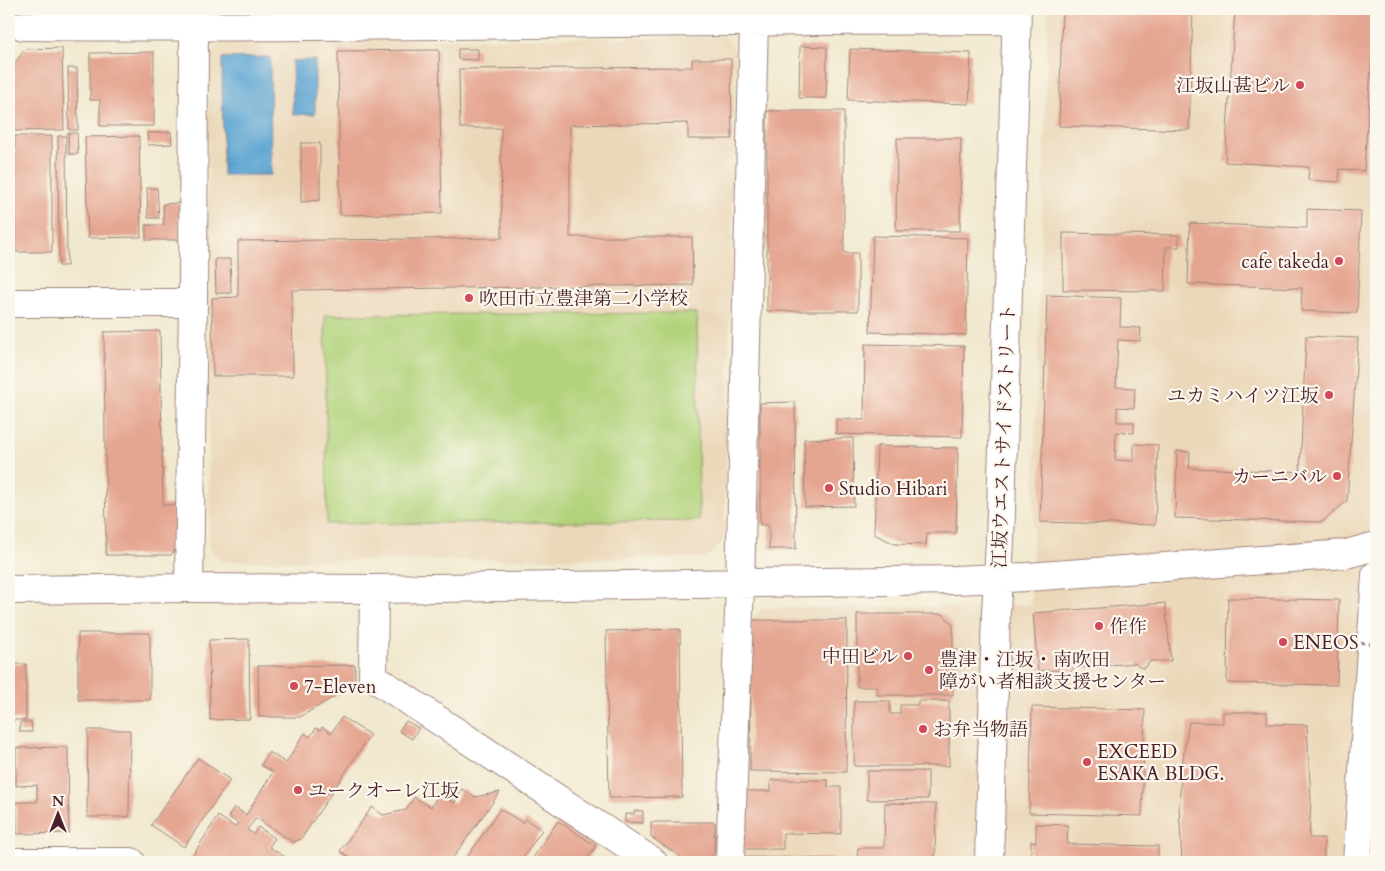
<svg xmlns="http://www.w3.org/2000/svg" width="1385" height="871" font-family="Cardo,'Noto Serif JP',serif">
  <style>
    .built { fill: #ebd8ba }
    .green { fill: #b2d37b; stroke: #7e7953 }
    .water { fill: #59a3d1; stroke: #52617e }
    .building { fill: #e5a691 }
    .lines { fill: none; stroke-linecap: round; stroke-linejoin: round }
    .minor-casing { stroke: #9e847d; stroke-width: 30 }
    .highway-casing { stroke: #9e847d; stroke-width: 30 }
    .minor { stroke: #fff; stroke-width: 28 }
    .highway { stroke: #fff; stroke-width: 28 }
    .path-bridge { stroke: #9e847d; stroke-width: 3; stroke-dasharray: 4 4; stroke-linecap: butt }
    .poi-dot { fill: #d1495b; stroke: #fbf7ec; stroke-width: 2 }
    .labels { text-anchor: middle; stroke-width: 4.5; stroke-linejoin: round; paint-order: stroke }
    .poi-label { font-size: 19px; fill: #4a1f2b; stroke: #fbf7ec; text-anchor: start }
    .street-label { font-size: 19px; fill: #4a1f2b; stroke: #fbf7ec }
  </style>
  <rect width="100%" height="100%" fill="#fbf7ec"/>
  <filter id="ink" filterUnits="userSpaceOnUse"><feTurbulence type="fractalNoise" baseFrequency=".02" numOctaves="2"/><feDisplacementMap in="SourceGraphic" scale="10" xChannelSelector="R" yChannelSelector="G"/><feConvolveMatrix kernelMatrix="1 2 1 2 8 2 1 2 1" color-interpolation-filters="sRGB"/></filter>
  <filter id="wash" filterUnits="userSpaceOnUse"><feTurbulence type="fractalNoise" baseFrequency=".0096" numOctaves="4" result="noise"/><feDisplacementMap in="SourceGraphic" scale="20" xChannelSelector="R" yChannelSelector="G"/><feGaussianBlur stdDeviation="1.12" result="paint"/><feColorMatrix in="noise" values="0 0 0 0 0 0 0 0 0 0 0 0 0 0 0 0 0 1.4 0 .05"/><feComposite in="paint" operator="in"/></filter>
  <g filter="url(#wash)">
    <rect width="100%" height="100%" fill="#f1e9cf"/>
    <path class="built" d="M1048 9H1376V862H742L749 623 763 608 1031 605Z
      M725 37 736 50 724 541 706 558 221 561 209 547 208 56 221 41Z"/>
    <path class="green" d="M697 313 699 521 327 524 325 315Z"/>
    <path class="water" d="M270 57 271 175H223L222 58Z
      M315 60V114L293 115 292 61Z"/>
    <g id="blocks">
      <path class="building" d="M1062 9H1098L1097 11 1125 12V9H1193L1189 130 1059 126Z
        M1235 9H1375L1364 171 1340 169 1339 182 1308 180 1309 167 1225 162Z
        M800 46 827 47 826 98H799Z
        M62 48 64 130 15 131 14 64 25 49Z
        M458 49H478V60L458 59Z
        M850 49 971 53 969 104 848 100Z
        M439 50 442 213 340 215 338 51Z
        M154 52V126H100V100H90V53Z
        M692 59H731L732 139H688V123L570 125V237H692L693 285 292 290 293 376H213L212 298 238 297V241L502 238 501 128H460L459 69 692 67Z
        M68 68H77L78 130H69Z
        M9 99H10L11 119H9Z
        M767 111H844V253H858V311H767Z
        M171 132 172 144 148 145 147 133Z
        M68 133H77L78 154H69Z
        M15 136H52V252H15Z
        M58 136H66L67 266H59Z
        M139 136 141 237 88 238 85 137Z
        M897 138H961L960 231H896Z
        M301 143H320V200L301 202Z
        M147 188H157L159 218H148Z
        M179 203 180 240H146V225H164L163 204Z
        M1307 209 1361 211 1357 313 1301 311 1302 288 1188 284 1190 223 1307 228Z
        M1063 233 1179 235V247H1166L1165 291 1063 290Z
        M873 236 968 238 966 335 870 332Z
        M215 259H230L231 293H216Z
        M1047 295 1121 298 1120 327 1141 328 1140 341 1118 340 1116 387 1135 388 1134 408 1117 407V422H1134V433L1116 432 1115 460 1134 461V444L1158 445 1155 525 1040 522Z
        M160 331 163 505H177V547L171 555H106L104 332Z
        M1306 336 1358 338 1347 501 1322 522 1175 518 1177 451 1190 452 1189 468 1300 472Z
        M865 344 964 346 962 437 836 434V419L864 420Z
        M795 402 796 549H769V525H760V403Z
        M853 438 854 506 805 507 804 439Z
        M877 446 958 448 956 533H927L926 545 895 544 874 534Z
        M1228 598 1339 600 1337 685 1227 683Z
        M1165 603 1171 661H1150L1146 667 1143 668 1139 667 1135 663 1074 668 1069 673H1065L1059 670 1038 671 1033 613Z
        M857 614H943L953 625V649H958V663H953V695H877V687H857Z
        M752 620H847L846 772 750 771Z
        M680 629 682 797 609 798 606 631Z
        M78 633H150V700H78Z
        M249 639 250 719 210 720 209 640Z
        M9 664H26V720H9Z
        M355 665V684L300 717H259L258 666Z
        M854 701H890V714H900V705H918V701H949V766H854Z
        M1032 707 1145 710 1142 816 1029 813Z
        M1223 712H1267V724L1307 725 1311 801 1309 838H1324V862H1182L1179 807 1182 765 1189 722 1223 723Z
        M342 717 370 735 301 839 293 842 256 818 247 830 254 834 258 827 275 838 269 847 293 862 189 861 218 816 235 827 238 823 228 817 234 807 246 815 273 772 261 765 269 752 286 763 305 733 310 737 316 728 320 730 322 727 331 733Z
        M406 721 419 728 412 739 399 731Z
        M20 722H31L32 732H20Z
        M88 730H130L129 817H87Z
        M68 747 69 833 17 834 16 802H37V785L16 786V748Z
        M198 758 230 780 184 847 151 825Z
        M867 771H928V799L867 800Z
        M771 780H828V787H841V834L783 833V849H742V791H771Z
        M462 789 475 797 500 792 450 862H356L340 851 372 807 383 815 406 810 414 797 431 807 439 793 454 803Z
        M885 803 936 804 935 862H857L858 848H884Z
        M500 809 523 823 525 819 542 830 520 862H464Z
        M634 811H643V823L625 822V814H634Z
        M558 821 596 846 585 862H530Z
        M651 822H715L714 854 703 862H688L651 837Z
        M1036 824 1068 825 1067 844 1158 846V862H1031V841L1036 842Z
        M745 857 836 859V862H745Z"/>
    </g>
  </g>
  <g filter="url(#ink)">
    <use href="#blocks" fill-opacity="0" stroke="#9e847d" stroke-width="1"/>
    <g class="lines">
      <g class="minor-casing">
        <path id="minor" d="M23 26C354 29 685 20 1016 20
          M9 303H193
          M189 588 193 303 194 28
          M374 589 373 677 653 862
          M9 590 189 588 374 589 954 580 1027 577 1346 554 1376 546
          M9 862H131
          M730 862 740 584 754 22
          M989 862 996 612 1000 541 1017 9"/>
      </g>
      <g class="highway-casing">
        <path id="highway" d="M1357 862 1376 575"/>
      </g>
      <use href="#minor" class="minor"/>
      <use href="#highway" class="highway"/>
      <path class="path-bridge" d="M1353 642 1376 644"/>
    </g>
  </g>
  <g class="poi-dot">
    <circle cx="1300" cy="85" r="5"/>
    <circle cx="1339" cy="261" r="5"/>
    <circle cx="469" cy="298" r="5"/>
    <circle cx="1329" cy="395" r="5"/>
    <circle cx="1337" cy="476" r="5"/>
    <circle cx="829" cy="488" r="5"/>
    <circle cx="1099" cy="626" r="5"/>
    <circle cx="1283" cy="642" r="5"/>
    <circle cx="908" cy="656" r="5"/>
    <circle cx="929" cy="670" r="5"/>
    <circle cx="294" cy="686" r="5"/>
    <circle cx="923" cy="729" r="5"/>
    <circle cx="1087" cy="762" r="5"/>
    <circle cx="298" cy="790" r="5"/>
  </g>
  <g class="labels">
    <g class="poi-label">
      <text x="1290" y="92" text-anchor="end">江坂山甚ビル</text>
      <text x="1329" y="268" text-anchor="end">cafe takeda</text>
      <text x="479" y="305">吹田市立豊津第二小学校</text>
      <text x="1319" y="402" text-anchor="end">ユカミハイツ江坂</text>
      <text x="1327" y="483" text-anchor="end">カーニバル</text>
      <text x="839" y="495">Studio Hibari</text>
      <text x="1109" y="633">作作</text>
      <text x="1293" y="649">ENEOS</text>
      <text x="898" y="663" text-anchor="end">中田ビル</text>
      <text x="939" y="666">豊津・江坂・南吹田<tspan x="939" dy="22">障がい者相談支援センター</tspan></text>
      <text x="304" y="693">7-Eleven</text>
      <text x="933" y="736">お弁当物語</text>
      <text x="1097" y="758">EXCEED<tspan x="1097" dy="22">ESAKA BLDG.</tspan></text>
      <text x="308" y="797">ユークオーレ江坂</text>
    </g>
    <g class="street-label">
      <text transform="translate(1003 436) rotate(-88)" y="7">江坂ウエストサイドストリート</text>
    </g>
  </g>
  <rect width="1385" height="871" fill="none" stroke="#fbf7ec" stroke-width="30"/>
  <g transform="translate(58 814)" stroke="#fbf7ec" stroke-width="4" paint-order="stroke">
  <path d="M0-4L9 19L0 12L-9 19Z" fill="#4a1f2b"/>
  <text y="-8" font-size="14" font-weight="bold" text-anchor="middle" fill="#4a1f2b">N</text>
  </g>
</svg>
